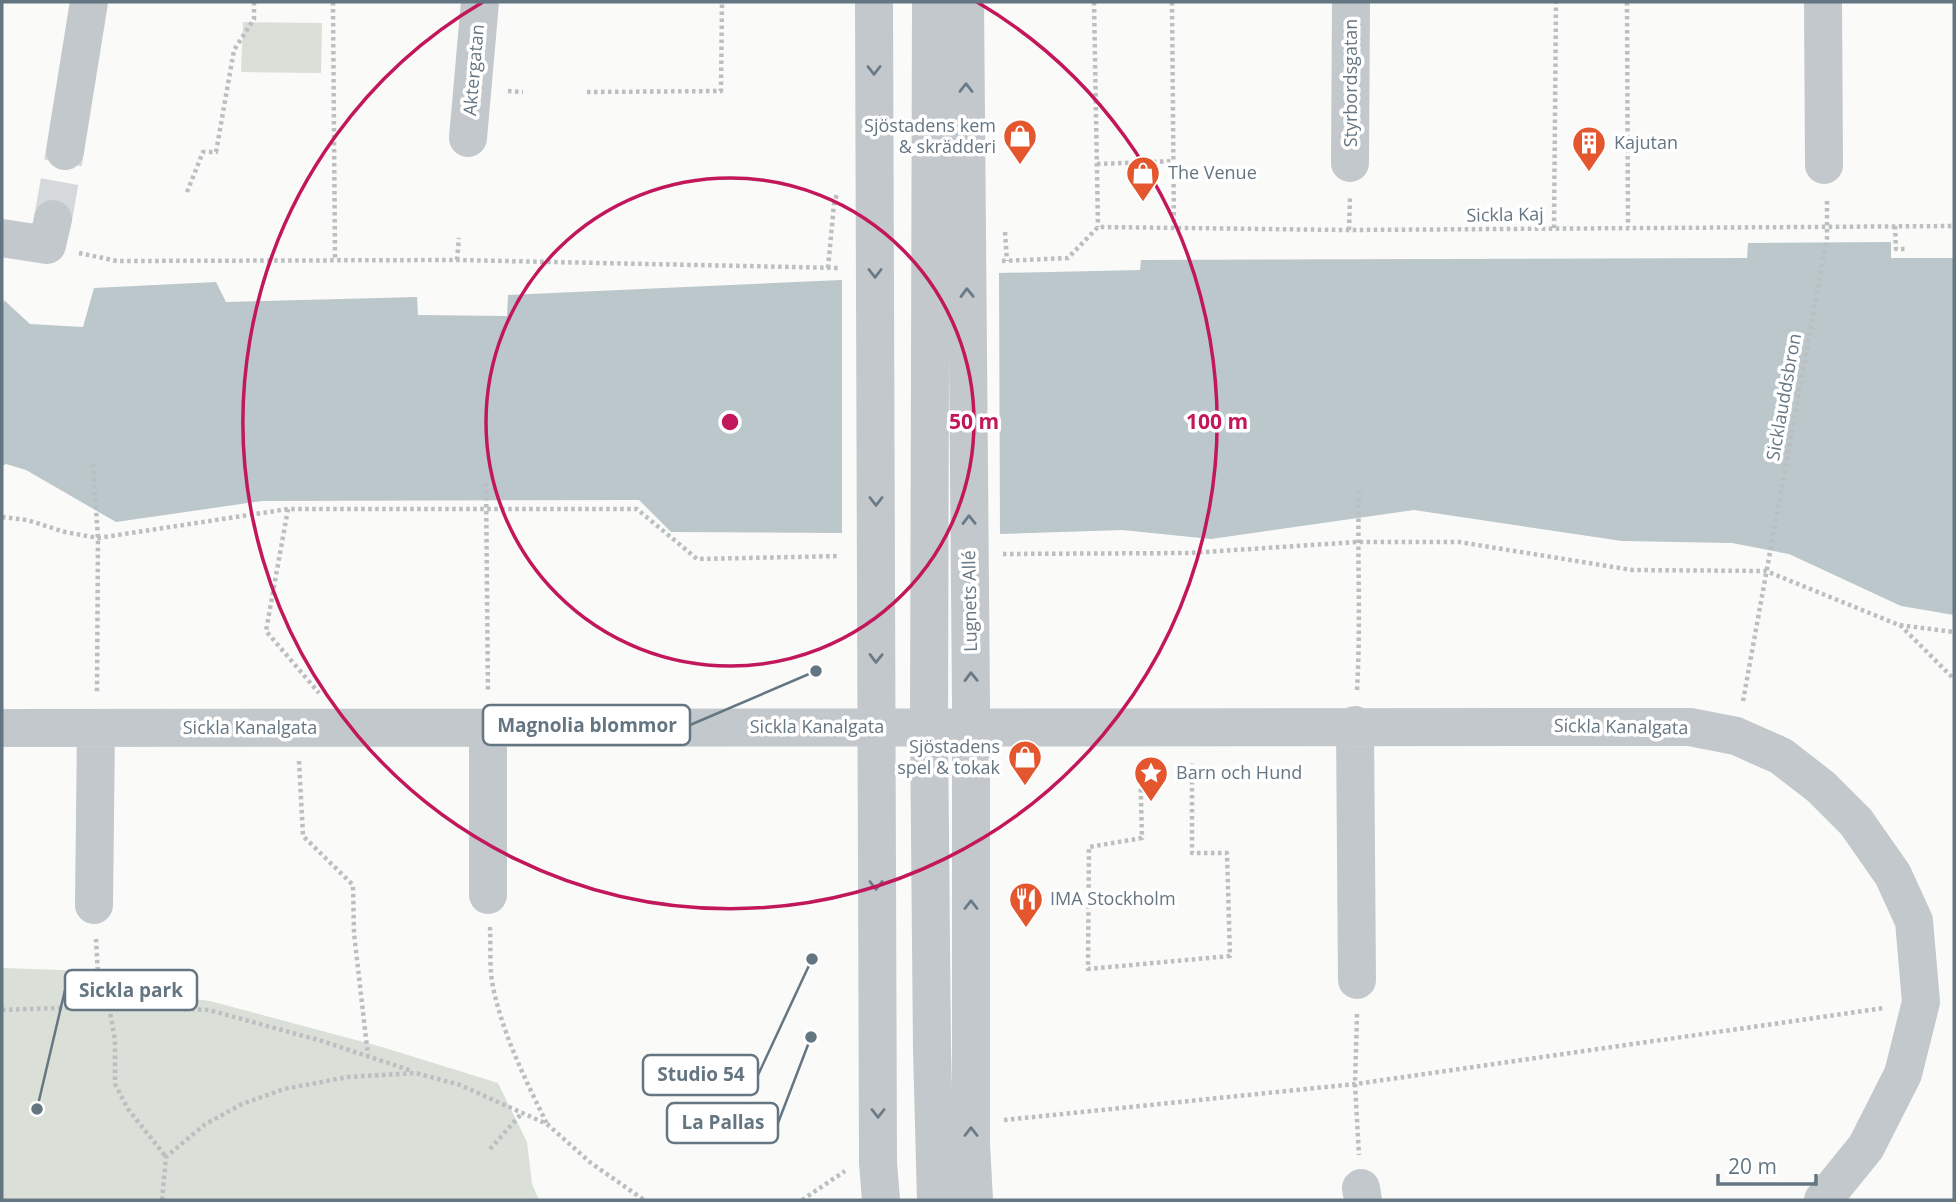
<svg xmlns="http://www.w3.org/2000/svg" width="1956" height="1202" font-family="'Open Sans',sans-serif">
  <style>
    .green { fill: #dadfd7 }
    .water { fill: #bbc7cb }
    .pier { fill: #fafaf8 }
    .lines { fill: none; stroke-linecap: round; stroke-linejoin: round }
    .minor-tunnel { stroke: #d5d9db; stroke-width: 38; stroke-dasharray: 38 19; stroke-linecap: butt }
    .path { stroke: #bbbfc2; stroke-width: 4.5; stroke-dasharray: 3.5 3.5; stroke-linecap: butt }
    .minor { stroke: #c3c8cc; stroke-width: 38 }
    .oneway { stroke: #6a7a87 }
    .ring { fill: none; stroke: #c2185b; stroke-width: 3.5 }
    .labels { text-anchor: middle; stroke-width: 7; stroke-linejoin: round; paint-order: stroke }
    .street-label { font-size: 18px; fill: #657683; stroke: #fff }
    .poi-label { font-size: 18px; fill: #657683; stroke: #fff; text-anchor: start }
    .centre { fill: #c2185b; stroke: #fff; stroke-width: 3.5 }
    .ring-label { font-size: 21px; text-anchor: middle; font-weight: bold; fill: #c2185b; stroke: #fff; stroke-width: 7; stroke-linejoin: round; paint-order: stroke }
    .leader { fill: none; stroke: #657683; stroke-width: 2.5 }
    .callout-dot { fill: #657683; stroke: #fff; stroke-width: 2.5 }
    .callout { fill: #fff; stroke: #657683; stroke-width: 2.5 }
    .callout-label { font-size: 19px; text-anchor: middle; font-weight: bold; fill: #657683 }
  </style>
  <rect width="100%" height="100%" fill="#fafaf8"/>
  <path class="green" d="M243 22 322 23 321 73 241 72Z
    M2 968 89 971V985L210 1001 382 1047 498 1083 527 1142 532 1184 539 1200H2Z"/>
  <path class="water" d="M1891 242V258H1954V615L1901 606 1789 554 1732 543 1622 541 1414 510 1211 539 1122 530 1000 534 671 532 639 500 262 501 116 522 26 470 6 464 2 466V311L4 300 30 324 83 327 94 288 216 282 226 302 417 297 418 315 507 316 508 295 999 273 1140 270 1141 260 1747 258 1748 243Z"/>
  <path class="pier" d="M999 270 1000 538H842V277Z"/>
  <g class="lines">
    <path class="minor-tunnel" d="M53 219 65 151"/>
    <path class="path" d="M333 2 335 259
      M1094 2 1098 227
      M1172 2 1174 228
      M1627 2 1628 227
      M508 91 523 92
      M587 92 721 91 722 2
      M1097 164 1174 161
      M187 192 203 152H216L234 50 254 19V2
      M1895 226 1896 249H1906
      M1554 228 1556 2
      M1349 230 1350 196
      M1005 232 1007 261
      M79 253 117 261 457 260 840 268
      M457 260 459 238
      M1002 261 1068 258 1098 227 1349 230 1954 226
      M828 268 834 204 837 194
      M93 464 98 538 97 694
      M486 483 488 693
      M288 509 266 631 319 693
      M2 517 27 520 65 532 98 538 288 509H637L697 559 840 556
      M1003 554 1189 553 1357 542H1459L1632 570 1766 571 1899 625 1954 632
      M1900 625 1954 679
      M1357 690C1361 623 1357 558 1359 491
      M1743 701 1827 238V199
      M299 761 303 836 353 885 354 933 368 1056
      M1140 761 1142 838 1089 847 1088 969 1230 956 1227 853H1192V763
      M490 927C491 946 489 968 493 987 503 1035 526 1081 547 1124
      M96 939 98 974 109 1006 115 1040V1084L128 1109 166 1157
      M2 1010 109 1006 209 1010 322 1041 412 1071
      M1357 1014 1355 1084 1359 1155
      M1004 1120 1355 1084 1884 1008
      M490 1149 523 1112
      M162 1200 166 1157 204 1125 242 1104 284 1089 348 1077 416 1073 460 1085 547 1124 591 1163 644 1200
      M802 1200 845 1171"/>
    <path class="minor" d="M874 2 878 1163 881 1200
      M931 2 929 728 932 1050 936 1200
      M965 2 971 703V1144L974 1200
      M1823 2 1824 165
      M468 138 480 2
      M65 151 89 2
      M1350 163 1351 2
      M2 238 47 245 53 219
      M1355 725 1357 980
      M2 728 1690 727 1736 736 1781 756 1821 787 1856 822 1893 875 1914 921 1921 1002 1903 1074 1866 1147 1823 1200
      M488 728V895
      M94 905 96 728
      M1361 1188 1363 1200"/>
  </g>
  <defs><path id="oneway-chevron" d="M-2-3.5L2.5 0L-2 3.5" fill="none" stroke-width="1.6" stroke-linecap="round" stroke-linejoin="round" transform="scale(1.75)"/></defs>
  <g class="oneway">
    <use href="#oneway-chevron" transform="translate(874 70) rotate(90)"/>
    <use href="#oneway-chevron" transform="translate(966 88) rotate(-90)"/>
    <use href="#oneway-chevron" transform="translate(875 273) rotate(90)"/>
    <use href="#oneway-chevron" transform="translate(967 293) rotate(-91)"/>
    <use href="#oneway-chevron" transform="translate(876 501) rotate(90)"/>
    <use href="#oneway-chevron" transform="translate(969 520) rotate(-91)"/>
    <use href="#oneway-chevron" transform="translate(876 658) rotate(91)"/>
    <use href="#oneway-chevron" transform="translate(971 677) rotate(-91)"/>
    <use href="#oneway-chevron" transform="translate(876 885) rotate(90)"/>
    <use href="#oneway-chevron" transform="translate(971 905) rotate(-90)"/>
    <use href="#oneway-chevron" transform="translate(878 1113) rotate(90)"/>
    <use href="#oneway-chevron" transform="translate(971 1132) rotate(-90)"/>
  </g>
  <g class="ring">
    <circle cx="730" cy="422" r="244"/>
    <path d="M977 2A487 487 0 1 1 483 2"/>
  </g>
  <defs>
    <g id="shop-pin" transform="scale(1.75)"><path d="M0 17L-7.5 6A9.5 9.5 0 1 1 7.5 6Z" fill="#e4572e" stroke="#fff"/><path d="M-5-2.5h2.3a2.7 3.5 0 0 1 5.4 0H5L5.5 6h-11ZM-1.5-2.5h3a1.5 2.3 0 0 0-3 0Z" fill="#fff"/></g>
    <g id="building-pin" transform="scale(1.75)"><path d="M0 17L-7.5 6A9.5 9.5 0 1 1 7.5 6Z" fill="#e4572e" stroke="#fff"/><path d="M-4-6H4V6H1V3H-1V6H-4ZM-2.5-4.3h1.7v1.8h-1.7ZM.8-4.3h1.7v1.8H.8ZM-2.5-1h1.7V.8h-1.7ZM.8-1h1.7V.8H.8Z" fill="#fff"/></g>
    <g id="sight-pin" transform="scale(1.75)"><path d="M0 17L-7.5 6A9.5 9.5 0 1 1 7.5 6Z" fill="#e4572e" stroke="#fff"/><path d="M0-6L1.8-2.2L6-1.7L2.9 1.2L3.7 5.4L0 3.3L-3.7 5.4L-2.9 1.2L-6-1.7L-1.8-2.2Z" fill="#fff"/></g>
    <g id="restaurant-pin" transform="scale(1.75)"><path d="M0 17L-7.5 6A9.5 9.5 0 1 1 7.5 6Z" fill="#e4572e" stroke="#fff"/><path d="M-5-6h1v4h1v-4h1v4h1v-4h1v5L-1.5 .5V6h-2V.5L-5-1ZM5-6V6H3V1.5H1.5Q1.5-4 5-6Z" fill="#fff"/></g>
  </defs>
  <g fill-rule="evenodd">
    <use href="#shop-pin" x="1020" y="136"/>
    <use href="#building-pin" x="1589" y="143"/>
    <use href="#shop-pin" x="1143" y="173"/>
    <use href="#shop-pin" x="1025" y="757"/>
    <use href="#sight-pin" x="1151" y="773"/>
    <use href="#restaurant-pin" x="1026" y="899"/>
  </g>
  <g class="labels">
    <g class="street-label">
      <text transform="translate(474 70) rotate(-85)" y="6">Aktergatan</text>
      <text transform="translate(1351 83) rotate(-90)" y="6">Styrbordsgatan</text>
      <text transform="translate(1505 215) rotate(-1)" y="6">Sickla Kaj</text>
      <text transform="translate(1784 397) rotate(-80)" y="6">Sicklauddsbron</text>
      <text transform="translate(970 601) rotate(-91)" y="6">Lugnets Allé</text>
      <text x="817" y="733">Sickla Kanalgata</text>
      <text transform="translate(1621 727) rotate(1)" y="6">Sickla Kanalgata</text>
      <text x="250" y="734">Sickla Kanalgata</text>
    </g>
    <g class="poi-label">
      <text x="996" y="132" text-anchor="end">Sjöstadens kem<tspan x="996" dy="21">&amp; skrädderi</tspan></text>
      <text x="1614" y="149">Kajutan</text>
      <text x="1168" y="179">The Venue</text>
      <text x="1000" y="753" text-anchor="end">Sjöstadens<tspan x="1000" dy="21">spel &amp; tokak</tspan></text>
      <text x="1176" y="779">Barn och Hund</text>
      <text x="1050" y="905">IMA Stockholm</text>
    </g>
  </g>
  <circle cx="730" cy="422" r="10" class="centre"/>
  <g class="ring-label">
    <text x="974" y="429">50 m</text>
    <text x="1217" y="429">100 m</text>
  </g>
  <path class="leader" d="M816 671L690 725M37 1109L65 990M812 959L758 1075M811 1037L778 1123"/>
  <g class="callout-dot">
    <circle cx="816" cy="671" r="7"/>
    <circle cx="37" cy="1109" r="7"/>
    <circle cx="812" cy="959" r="7"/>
    <circle cx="811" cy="1037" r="7"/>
  </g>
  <g class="callout">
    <rect x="483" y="705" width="207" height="40" rx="7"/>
    <rect x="65" y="970" width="132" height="40" rx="7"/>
    <rect x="643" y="1055" width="115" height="40" rx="7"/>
    <rect x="667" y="1103" width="111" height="40" rx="7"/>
  </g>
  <g class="callout-label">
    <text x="587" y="732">Magnolia blommor</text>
    <text x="131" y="997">Sickla park</text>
    <text x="701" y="1081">Studio 54</text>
    <text x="723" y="1129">La Pallas</text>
  </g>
  <rect width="1956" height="1202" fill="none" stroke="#657683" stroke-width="7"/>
  <path d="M1718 1174v10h98v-10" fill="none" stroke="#657683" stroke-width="3.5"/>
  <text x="1728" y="1174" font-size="21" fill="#657683" stroke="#ffffff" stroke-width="5" paint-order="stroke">20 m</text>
</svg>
